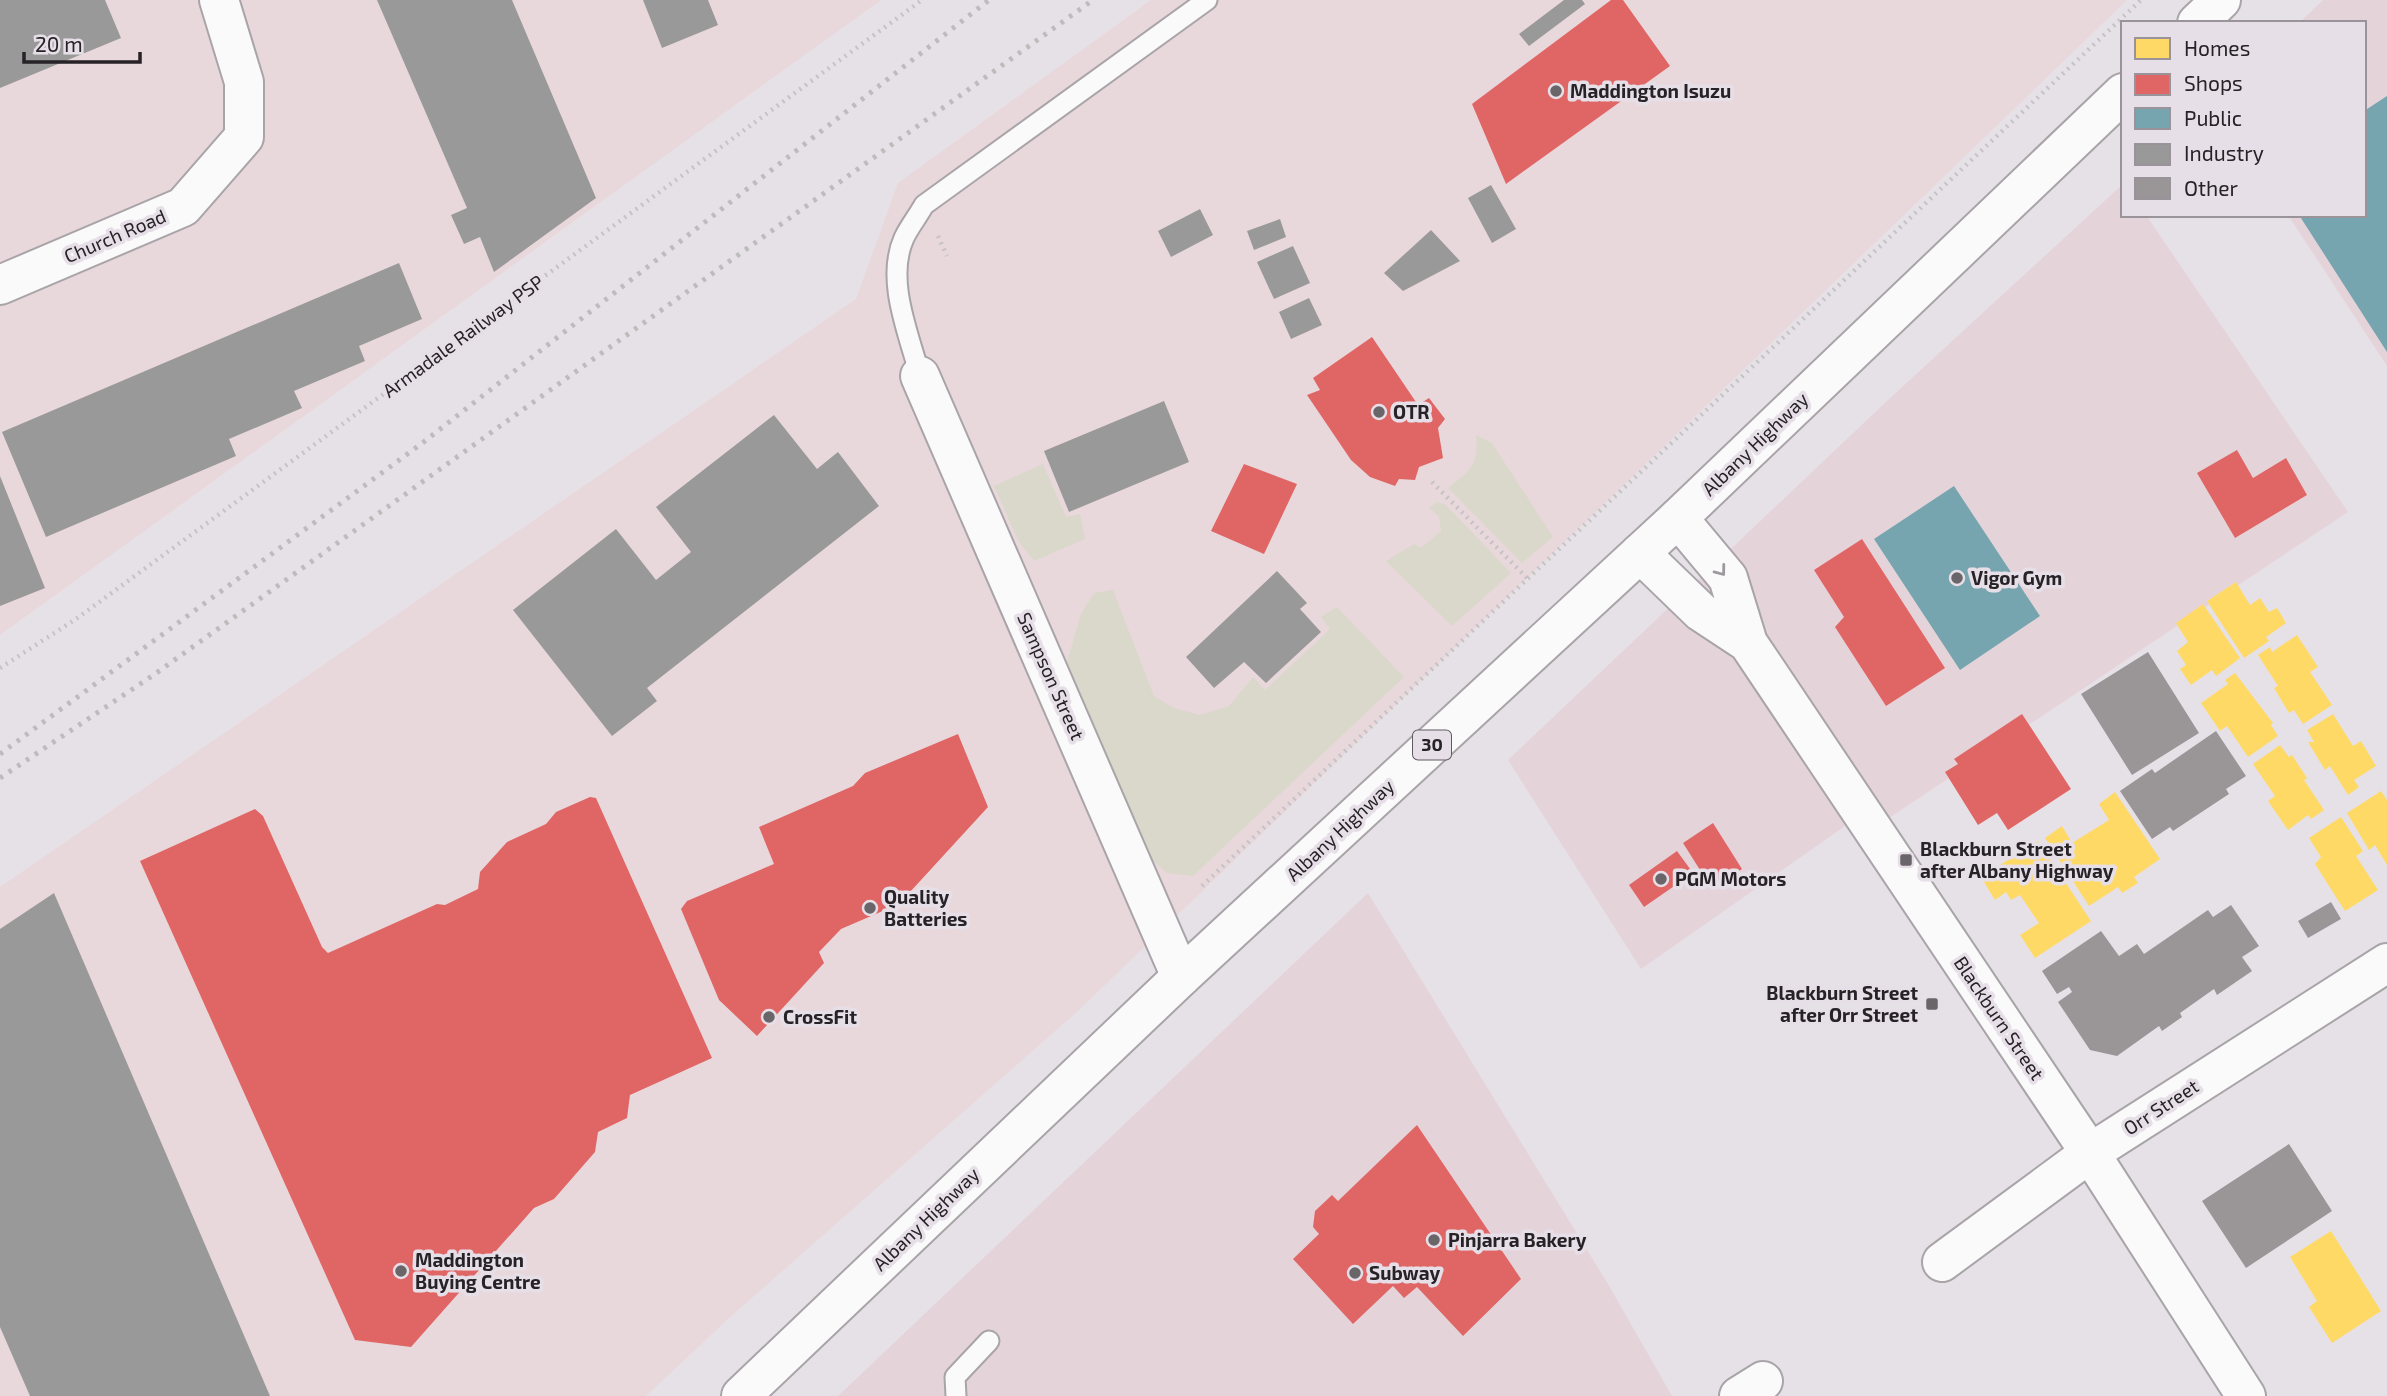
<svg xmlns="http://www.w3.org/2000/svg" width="2387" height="1396" font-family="'Exo 2',sans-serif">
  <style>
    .commercial { fill: #e4d4da }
    .industrial { fill: #e9d8db }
    .green { fill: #d9d8ca }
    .homes { fill: #ffd966 }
    .shops { fill: #e06666 }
    .public { fill: #76a5af }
    .industry { fill: #999 }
    .building { fill: #9a9698 }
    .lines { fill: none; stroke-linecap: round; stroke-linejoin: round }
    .service-casing { stroke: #a8a4a8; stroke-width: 23 }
    .minor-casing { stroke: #a8a4a8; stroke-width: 42 }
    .trunk-casing { stroke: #a8a4a8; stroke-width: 42 }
    .path { stroke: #c5c3c5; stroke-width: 4.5; stroke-dasharray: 2 5; stroke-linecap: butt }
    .service { stroke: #fbfafb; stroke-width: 19 }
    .minor { stroke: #fbfafb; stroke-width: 38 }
    .trunk { stroke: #fbfafb; stroke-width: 38 }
    .rail { stroke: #bdbcbd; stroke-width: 5; stroke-dasharray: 3.5 7; stroke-linecap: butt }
    .oneway { stroke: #9b999b }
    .poi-dot { fill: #696569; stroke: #e7dfe8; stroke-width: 2.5 }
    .labels { text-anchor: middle; stroke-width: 7; stroke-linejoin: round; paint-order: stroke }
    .shield { fill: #e7dfe8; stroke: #605b60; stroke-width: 2 }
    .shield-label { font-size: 18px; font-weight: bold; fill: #262226 }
    .poi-label { font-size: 19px; font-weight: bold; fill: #262226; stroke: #e7dfe8; text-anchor: start }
    .street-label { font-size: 19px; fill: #262226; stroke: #e7dfe8 }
  </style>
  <rect width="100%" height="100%" fill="#e6e1e6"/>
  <path class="commercial" d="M2323 0H2387V366L2288 215H2364V23H2299Z
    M2123 184V215H2146L2348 512 1859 838 1848 824 1641 969 1508 760 1888 400Z
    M1368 893 1608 1284 1672 1396H838Z"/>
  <path class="industrial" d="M0 0H881L0 635Z
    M1151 0H2127L1079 1010 729 1318 646 1396H0V887L856 299 898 183Z"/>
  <path class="green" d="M1476 435 1492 443 1553 537 1522 563 1448 488C1470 470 1479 466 1476 435Z
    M1043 464 1066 517 1080 514 1085 539 1034 561 1019 542 994 486Z
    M1437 502 1446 505 1511 573 1452 626 1386 561 1414 544 1421 548 1441 531 1439 517 1429 508Z
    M1113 590 1154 696 1174 708 1200 715 1229 706 1253 677 1265 690 1330 629 1321 617 1337 607 1404 677 1193 876 1167 873 1151 859 1067 662 1081 614 1094 593Z"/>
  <path class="homes" d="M2236 582 2250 605 2260 598 2269 612 2277 608 2286 623 2266 637 2269 641 2244 658 2207 601Z
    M2203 604 2240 658 2216 676 2212 670 2191 685 2180 669 2186 665 2177 651 2188 642 2176 623Z
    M2297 635 2318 667 2310 672 2332 705 2303 724 2294 710 2289 713 2274 688 2278 686 2258 655 2270 647 2272 652Z
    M2235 673 2273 723 2271 725 2278 736 2248 757 2227 726 2220 731 2201 703 2228 684 2225 680Z
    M2333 714 2353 746 2361 741 2376 766 2354 780 2359 787 2348 795 2330 766 2325 770 2308 742H2314L2307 730Z
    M2280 745 2289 757 2292 755 2307 778 2304 780 2324 810 2311 819 2308 815 2288 830 2268 801 2275 796 2253 764Z
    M2381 791 2387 800V865L2375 845 2369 850 2347 813Z
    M2115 792 2160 859 2134 877 2138 883 2122 893 2118 887 2089 906 2045 838 2062 826 2072 843 2109 820 2099 804Z
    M2341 817 2363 851 2356 856 2378 890 2345 911 2315 864 2321 857 2309 838Z
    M2038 841 2091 921 2035 958 2020 935 2039 923 2020 895 2011 900 2006 892 1995 900 1981 877Z
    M2331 1231 2381 1311 2332 1343 2309 1307 2317 1301 2290 1257Z"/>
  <path class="shops" d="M1611 0H1623L1670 66 1506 184 1472 104Z
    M1372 337 1418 405 1429 398 1445 419 1438 428 1443 458 1419 467 1415 480 1399 479 1395 486 1370 477 1351 460 1307 395 1320 390 1313 378Z
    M2237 450 2253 478 2286 458 2307 495 2235 538 2197 473Z
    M1244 464 1297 484 1264 554 1211 531Z
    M1862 539 1945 668 1886 706 1835 627 1844 617 1814 570Z
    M2022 714 2071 789 2008 830 1997 813 1978 825 1945 772 1958 764 1954 759Z
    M958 734 988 807 899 904 841 929 819 952 824 963 757 1036 719 1000 681 909 687 901 774 864 759 827 853 786 865 773Z
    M590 797 596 798 712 1058 630 1095 627 1118 598 1132 595 1152 554 1199 534 1208 411 1347 355 1340 140 861 255 809 263 816 322 947 328 953 437 904 445 905 478 889 480 872 507 842 546 824 556 812Z
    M1713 823 1742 869 1712 889 1683 843Z
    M1677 851 1693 873 1644 907 1629 885Z
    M1417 1125 1521 1279 1463 1336 1417 1287 1404 1298 1393 1286 1353 1324 1293 1259 1319 1234 1313 1227 1315 1211 1332 1195 1338 1201Z"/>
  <path class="public" d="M2387 96V352L2299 215H2364V111Z
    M1954 486 2040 616 1960 670 1874 539Z"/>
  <path class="industry" d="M0 0H105L121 38 0 88Z
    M377 0H512L596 198 494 272 480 237 464 244 451 215 467 208Z
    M643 0H708L718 25 662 48Z
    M1564 0H1582L1585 4 1529 46 1519 34Z
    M1491 185 1516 229 1492 243 1468 198Z
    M1200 209 1213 235 1171 257 1158 231Z
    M1280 219 1286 237 1254 250 1247 231Z
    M1431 230 1460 261 1403 291 1384 273Z
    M1293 246 1310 283 1274 299 1257 262Z
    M399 263 422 319 359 346 365 361 294 391 302 408 229 439 236 456 46 537 2 432Z
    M1309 298 1322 325 1291 339 1279 312Z
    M1164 401 1189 462 1069 512 1044 451Z
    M774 415 817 469 838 452 879 506 647 688 657 701 612 736 513 610 616 529 656 580 691 552 656 507Z
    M0 476 45 588 0 606Z
    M1277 571 1307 603 1300 609 1321 632 1266 683 1244 662 1214 688 1186 657Z
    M54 893 270 1396H30L0 1327V929Z"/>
  <path class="building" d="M2148 652 2199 733 2132 775 2081 694Z
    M2216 731 2246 776 2226 789 2229 794 2173 831 2170 827 2152 839 2120 791 2152 769 2155 773Z
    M2331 902 2341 919 2308 938 2298 921Z
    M2231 905 2259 946 2242 957 2252 971 2217 995 2214 989 2180 1013 2182 1017 2162 1031 2159 1026 2117 1056 2090 1050 2058 1002 2072 992 2069 987 2057 994 2042 971 2101 931 2119 956 2137 944 2144 954 2208 910 2213 917Z
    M2289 1144 2332 1211 2246 1268 2202 1201Z"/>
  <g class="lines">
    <g class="service-casing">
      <path id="service" d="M920 376C909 334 885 280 904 238 909 227 918 216 924 205L1207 0
        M956 1396 955 1377 989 1341"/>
    </g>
    <g class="minor-casing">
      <path id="minor" d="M0 285 183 207 244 137V82L219 0
        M920 376 1181 977
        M1678 518 1728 578 1748 643 2090 1153 2246 1396
        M1640 553 1701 612 1748 643
        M1942 1262 2090 1153 2387 963
        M1739 1396 1763 1381"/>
    </g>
    <g class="trunk-casing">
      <path id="trunk" d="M2197 23 2221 0
        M741 1396 1181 977 1678 518 2123 93"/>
    </g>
    <path class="path" d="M938 236 947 256
      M1432 482 1527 578
      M0 668 76 619 922 0
      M1202 886 2141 0"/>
    <use href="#service" class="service"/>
    <use href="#minor" class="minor"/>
    <use href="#trunk" class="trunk"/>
    <path class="rail" d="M0 754 421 444 989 0
      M0 778 155 674 1093 0"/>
  </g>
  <defs><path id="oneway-chevron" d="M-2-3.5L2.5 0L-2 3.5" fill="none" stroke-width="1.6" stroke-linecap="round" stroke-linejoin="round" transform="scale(1.75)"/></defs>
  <use class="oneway" href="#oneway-chevron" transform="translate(1721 571) rotate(53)"/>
  <g class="poi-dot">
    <circle cx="1556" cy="91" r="7"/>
    <circle cx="1379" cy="412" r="7"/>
    <circle cx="1957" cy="578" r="7"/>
    <rect x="1899" y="853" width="14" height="14" rx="3.5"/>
    <circle cx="1661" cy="879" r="7"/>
    <circle cx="870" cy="908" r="7"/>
    <rect x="1925" y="997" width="14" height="14" rx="3.5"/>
    <circle cx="769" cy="1017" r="7"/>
    <circle cx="1434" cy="1240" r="7"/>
    <circle cx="401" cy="1271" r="7"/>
    <circle cx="1355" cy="1273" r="7"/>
  </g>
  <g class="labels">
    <rect class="shield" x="1413" y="730.5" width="38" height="29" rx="5"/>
    <g class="shield-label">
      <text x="1432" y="751">30</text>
    </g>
    <g class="poi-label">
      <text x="1570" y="98">Maddington Isuzu</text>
      <text x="1393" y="419">OTR</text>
      <text x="1971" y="585">Vigor Gym</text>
      <text x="1920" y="856">Blackburn Street<tspan x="1920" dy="22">after Albany Highway</tspan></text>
      <text x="1675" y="886">PGM Motors</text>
      <text x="884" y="904">Quality<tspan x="884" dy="22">Batteries</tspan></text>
      <text x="1918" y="1000" text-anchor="end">Blackburn Street<tspan x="1918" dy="22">after Orr Street</tspan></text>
      <text x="783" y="1024">CrossFit</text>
      <text x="1448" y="1247">Pinjarra Bakery</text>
      <text x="415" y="1267">Maddington<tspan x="415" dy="22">Buying Centre</tspan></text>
      <text x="1369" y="1280">Subway</text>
    </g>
    <g class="street-label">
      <text transform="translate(115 236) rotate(-23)" y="7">Church Road</text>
      <text transform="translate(463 336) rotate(-36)" y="7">Armadale Railway PSP</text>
      <text transform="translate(1755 444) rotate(-44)" y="7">Albany Highway</text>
      <text transform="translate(1051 676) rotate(66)" y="7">Sampson Street</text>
      <text transform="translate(1340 830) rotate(-43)" y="7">Albany Highway</text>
      <text transform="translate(1999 1018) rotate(56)" y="7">Blackburn Street</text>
      <text transform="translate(2161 1107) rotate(-33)" y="7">Orr Street</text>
      <text transform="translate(926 1219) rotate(-44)" y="7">Albany Highway</text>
    </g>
  </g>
  <rect x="2121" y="21" width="245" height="196" fill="#e7dfe8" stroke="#9a939a" stroke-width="2"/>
  <rect x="2135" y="38" width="35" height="21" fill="#ffd966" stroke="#9a939a" stroke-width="2"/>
  <text x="2184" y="56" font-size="21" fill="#262226">Homes</text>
  <rect x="2135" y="74" width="35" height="21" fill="#e06666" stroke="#9a939a" stroke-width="2"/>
  <text x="2184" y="91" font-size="21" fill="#262226">Shops</text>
  <rect x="2135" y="108" width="35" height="21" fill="#76a5af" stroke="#9a939a" stroke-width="2"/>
  <text x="2184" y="126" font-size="21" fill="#262226">Public</text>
  <rect x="2135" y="144" width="35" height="21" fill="#999999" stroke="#9a939a" stroke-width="2"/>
  <text x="2184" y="161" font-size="21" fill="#262226">Industry</text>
  <rect x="2135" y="178" width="35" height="21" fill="#9a9698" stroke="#9a939a" stroke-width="2"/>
  <text x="2184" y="196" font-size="21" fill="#262226">Other</text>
  <path d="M24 52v10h116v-10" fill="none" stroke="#262226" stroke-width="3.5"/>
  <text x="35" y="52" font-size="21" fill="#262226" stroke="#e7dfe8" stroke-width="5" paint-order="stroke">20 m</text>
</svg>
